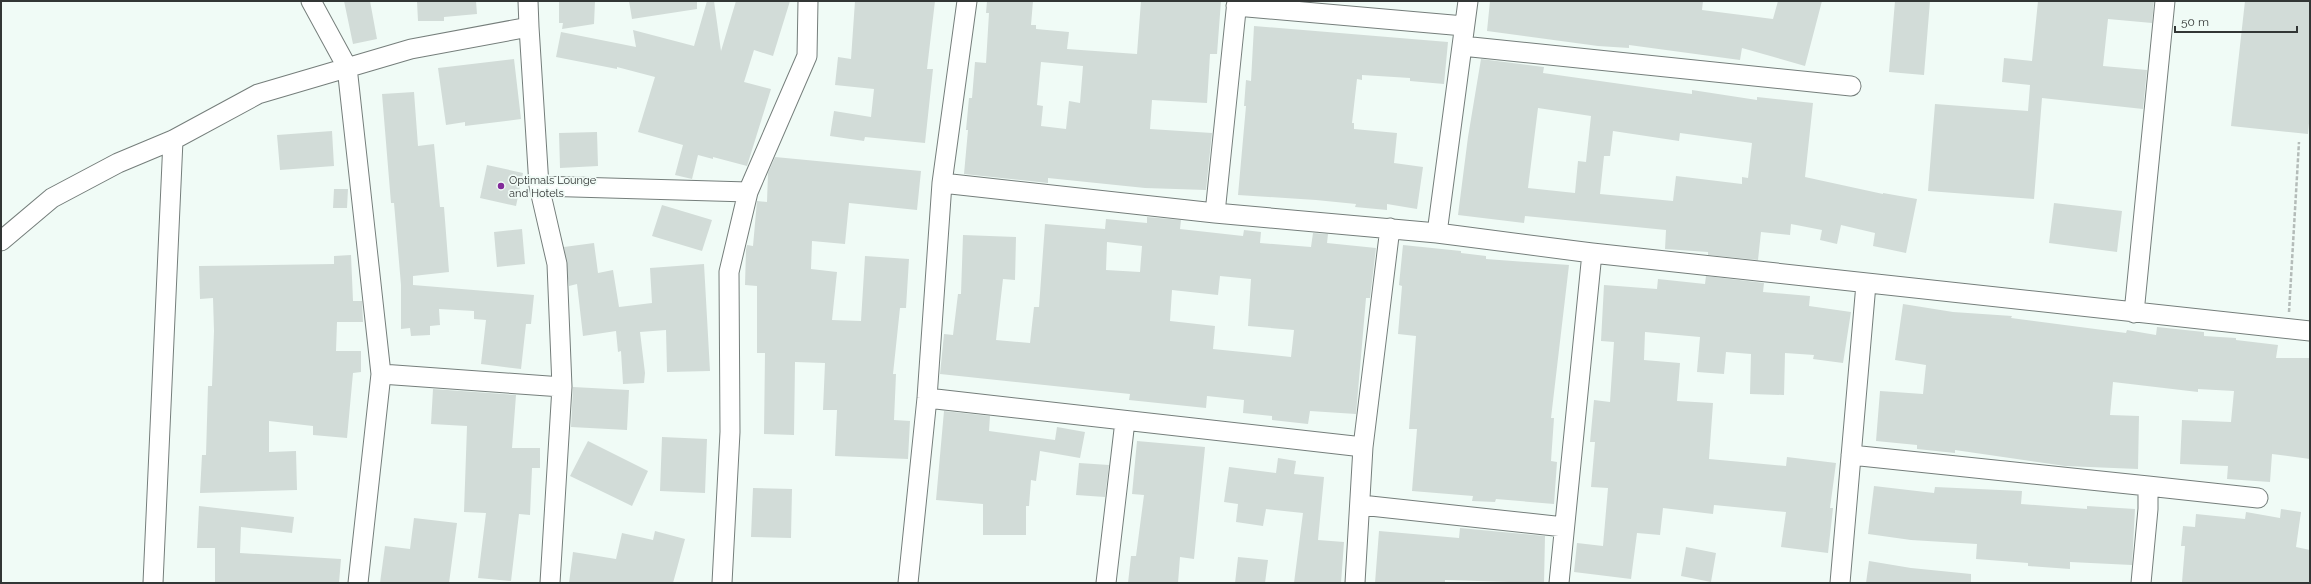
<svg xmlns="http://www.w3.org/2000/svg" width="2311" height="584" font-family="Raleway,sans-serif">
  <style>
    .building { fill: #d2dcd8; fill-rule: evenodd }
    .lines { fill: none; stroke-linecap: round; stroke-linejoin: round }
    .minor-casing { stroke: #757e7b; stroke-width: 21 }
    .path { stroke: #b4bcb9; stroke-width: 2.5; stroke-dasharray: 4 2; stroke-linecap: butt }
    .minor { stroke: #fff; stroke-width: 19 }
    .poi-dot { fill: #822b99; stroke: #f0fbf6; stroke-width: 1.5 }
    .labels { text-anchor: middle; stroke-width: 3.5; stroke-linejoin: round; paint-order: stroke }
    .poi-label { font-size: 11px; fill: #323635; stroke: #f0fbf6; text-anchor: start }
  </style>
  <rect width="100%" height="100%" fill="#f0fbf6"/>
  <path class="building" d="M344 1H370L377 39 353 44Z
    M417 1H476L477 14 444 17V21H418Z
    M559 1H595L594 24 562 29 563 23H559Z
    M629 1H697V9L632 19Z
    M707 1H714L721 51 736 1H790L773 56 754 50 744 82 771 89 747 166 713 157V159L698 155 692 179 675 175 683 145 638 132 655 77 617 67V69L556 57 561 32 636 47 633 30 694 46Z
    M855 1H935L927 69H933L925 143 865 137 864 141 830 136 834 111 871 117 874 89 835 85 838 57 851 59Z
    M987 1H1033L1031 25H1036V29L1069 32 1067 49 1137 54 1141 1H1221L1217 54H1210L1207 103 1152 100 1150 129 1212 133 1206 190 1145 188 1048 178V183L964 174 968 130H966L969 98H972L975 62 986 63 989 13H986ZM1041 62 1083 66 1080 103 1069 101 1066 129 1041 126 1043 106 1037 105Z
    M1490 1H1703L1702 10 1773 19 1778 1H1822L1805 66 1742 48 1740 60 1629 45V48L1598 46 1487 31Z
    M1895 1H1930L1924 75 1889 72Z
    M2038 1H2154L2152 23 2108 19 2103 66 2147 70 2143 109 2042 98 2034 199 1928 191 1935 104 2028 111 2030 85 2002 82 2004 58 2032 61Z
    M2245 1H2310V112L2308 134 2231 126Z
    M1254 26 1448 42 1444 84 1410 81V78L1362 75V80L1357 79 1352 123H1354V129L1397 133 1394 163 1423 167 1417 209 1387 204V210L1355 207 1356 204 1316 200 1238 195 1246 106H1244L1246 80 1251 81Z
    M514 59 521 119 465 126V122L446 125 438 68Z
    M1481 59 1544 67 1543 73 1692 94V90L1757 100V97L1813 103 1805 177 1883 194V193L1917 199 1906 253 1873 246 1875 233 1841 225 1837 244 1820 240 1822 230 1791 224 1790 235 1761 232 1758 260 1708 255V252L1665 249 1666 230 1525 216 1524 223 1458 215 1468 137ZM1538 108 1591 116 1586 162 1578 161 1575 193 1528 188ZM1613 131 1679 141 1680 133 1752 143 1748 178 1742 177V184L1676 176 1673 201 1600 194 1604 156H1610Z
    M414 92 418 146 434 144 440 207H444L449 272 413 276V285L534 295 531 324H526L521 369 481 364 486 320 474 319V311L439 309 440 325 430 326V335L411 336 410 328 401 329V285L394 203H391L382 94Z
    M332 131 334 166 280 170 277 135Z
    M597 132 598 166 560 168 559 133Z
    M775 157 921 171 917 210 849 203 845 244 812 241 811 269 837 272 832 320 861 321 865 256 909 259 906 308H900L893 374H896L894 420 910 421 908 459 835 456 837 410H823L825 363 795 362 794 435 764 434 765 353H757V286L745 285 746 250 747 245 753 246 757 201 767 202 768 173Z
    M487 165 523 173 516 206 480 198Z
    M334 189H348L347 208H333Z
    M2054 203 2122 211 2117 252 2049 243Z
    M662 205 712 220 702 251 652 236Z
    M1147 217 1181 220 1180 229 1243 236 1244 230 1261 232 1260 243 1311 247 1313 233 1328 234 1327 243 1376 248 1370 298H1366L1356 414 1310 411 1308 424 1272 420V416L1243 413 1244 400 1207 396 1206 408 1129 400 1130 394 940 374 944 334 953 335 958 294H961L963 235 1016 237 1015 280 1003 279 996 340 1030 343 1034 307H1039L1045 224 1105 229 1106 219 1147 223ZM1107 242 1142 246 1140 272 1106 270ZM1220 276 1251 279 1248 326 1294 330 1291 357 1213 349 1215 326 1170 321 1172 290 1218 295Z
    M522 229 525 264 497 267 494 232Z
    M594 243 598 273 613 270 619 307 652 303 650 268 704 264 710 371 667 372 666 330 640 332 645 373 644 383 623 384 621 351 618 352 616 331 583 336 577 284 569 286 564 247Z
    M1403 245 1461 251V253L1486 256V259L1569 265 1551 418H1554L1551 461 1557 462 1554 504 1496 499 1495 502 1472 501 1473 496 1412 491 1417 429H1409L1416 336 1398 334 1402 286 1399 285Z
    M351 255 353 301H362L363 322H337L336 351H361V372L353 373 347 438 313 435V426L269 421V452L296 451 297 490 200 493 202 455H206L208 386H212L214 331 213 298 200 299 199 266 334 264V256Z
    M1706 276 1764 283 1763 292 1810 296 1809 306 1851 312 1843 363 1813 359 1814 355 1785 353 1784 395 1750 394 1751 354 1726 352 1724 374 1697 372 1700 337 1645 332 1644 360 1680 363 1677 401 1713 403 1709 459 1786 466 1787 457 1836 463 1830 508H1833L1828 553 1781 547 1786 512 1714 505 1713 514 1663 508 1660 535 1637 533 1631 579 1574 572 1577 543 1603 546 1608 488 1591 487 1595 442H1590L1594 400 1610 402 1614 342 1601 341 1604 285 1657 289 1658 279 1705 284Z
    M1903 304 1953 312 2012 316 2011 318 2126 333 2127 330 2156 335 2157 327 2204 332V336L2236 338V340L2278 345 2276 358H2310V459L2272 454 2270 482 2227 479 2228 466 2180 464 2182 420 2231 422 2234 391 2198 389V392L2113 382 2110 415 2139 416 2138 469 2065 466 1955 450V453L1917 449V445L1876 441 1880 391 1923 394 1926 365 1895 360Z
    M573 387 629 390 627 430 571 427Z
    M433 389 516 395 512 448H540V468H532L530 515 519 514 511 581 478 578 486 513 464 512 467 426 431 424Z
    M944 411 990 416 989 431 1055 440 1057 427 1085 432 1080 458 1040 451 1036 481 1031 480 1029 506H1026V535H983V504L936 500Z
    M662 437 707 439 705 493 660 491Z
    M588 441 648 471 632 506 570 476Z
    M1137 441 1205 447 1194 559 1180 557 1178 583H1128L1131 556H1136L1144 495 1132 494Z
    M1278 458 1296 461 1294 474 1324 477 1318 540 1344 542 1341 583H1294L1303 513 1266 509 1263 526 1236 522 1238 504 1224 502 1229 467 1276 473Z
    M1079 463 1109 465 1105 497 1076 495Z
    M1874 486 1934 493 1935 487 2022 491 2021 504 2087 509V506L2135 509 2132 565 2070 562V569L2028 566V563L1976 559 1977 544 1911 540 1868 534Z
    M753 488 792 489 791 538 751 537Z
    M199 506 294 517 292 533 241 527 240 553 341 559 339 583H215V548H197Z
    M2281 509 2301 512 2296 547 2310 550V583L2182 582 2185 546H2181L2183 526 2195 527 2196 514 2245 519 2246 512 2280 518Z
    M414 518 457 523 449 583H380L385 546 410 549Z
    M1460 528 1545 536 1544 583 1445 580V583H1375L1379 531 1459 538Z
    M655 531 685 539 673 583H569L573 552 616 559 622 533 653 540Z
    M1686 547 1716 553 1711 582 1681 576Z
    M1238 557 1268 560 1265 583H1235Z
    M1869 561 1911 568 1971 574V583H1866Z"/>
  <g class="lines">
    <g class="minor-casing">
      <path id="minor" d="M311 1 347 67 381 374 358 583
        M1236 6 1464 26
        M529 27 539 186 557 264 562 387 550 583
        M1462 46 1851 86
        M942 183 1215 213 1437 233 1592 253 2310 331
        M539 186 748 192
        M1215 213 1237 1
        M1437 233 1468 1
        M1 241 52 198 118 163 173 140 258 94 411 49 529 27 528 1
        M2134 313 2165 1
        M381 374 562 387
        M927 398 1363 447
        M1851 455 2148 486V509L2141 583
        M2148 486 2258 498
        M1361 505 1564 527
        M153 583 173 140
        M722 583 730 432 729 272 748 192 807 56 808 1
        M908 583 927 398 942 183 967 1
        M1106 583 1125 421
        M1355 583 1363 447 1390 228
        M1559 583 1592 253
        M1840 583 1866 284"/>
    </g>
    <path class="path" d="M2289 312 2299 142"/>
    <use href="#minor" class="minor"/>
  </g>
  <circle class="poi-dot" cx="501" cy="186" r="4"/>
  <g class="labels">
    <g class="poi-label">
      <text x="509" y="184">Optimals Lounge<tspan x="509" dy="13">and Hotels</tspan></text>
    </g>
  </g>
  <rect width="2311" height="584" fill="none" stroke="#323635" stroke-width="4"/>
  <path d="M2175 26v6h122v-6" fill="none" stroke="#323635" stroke-width="2"/>
  <text x="2181" y="26" font-size="12" fill="#323635" stroke="#f0fbf6" stroke-width="3" paint-order="stroke">50 m</text>
</svg>
